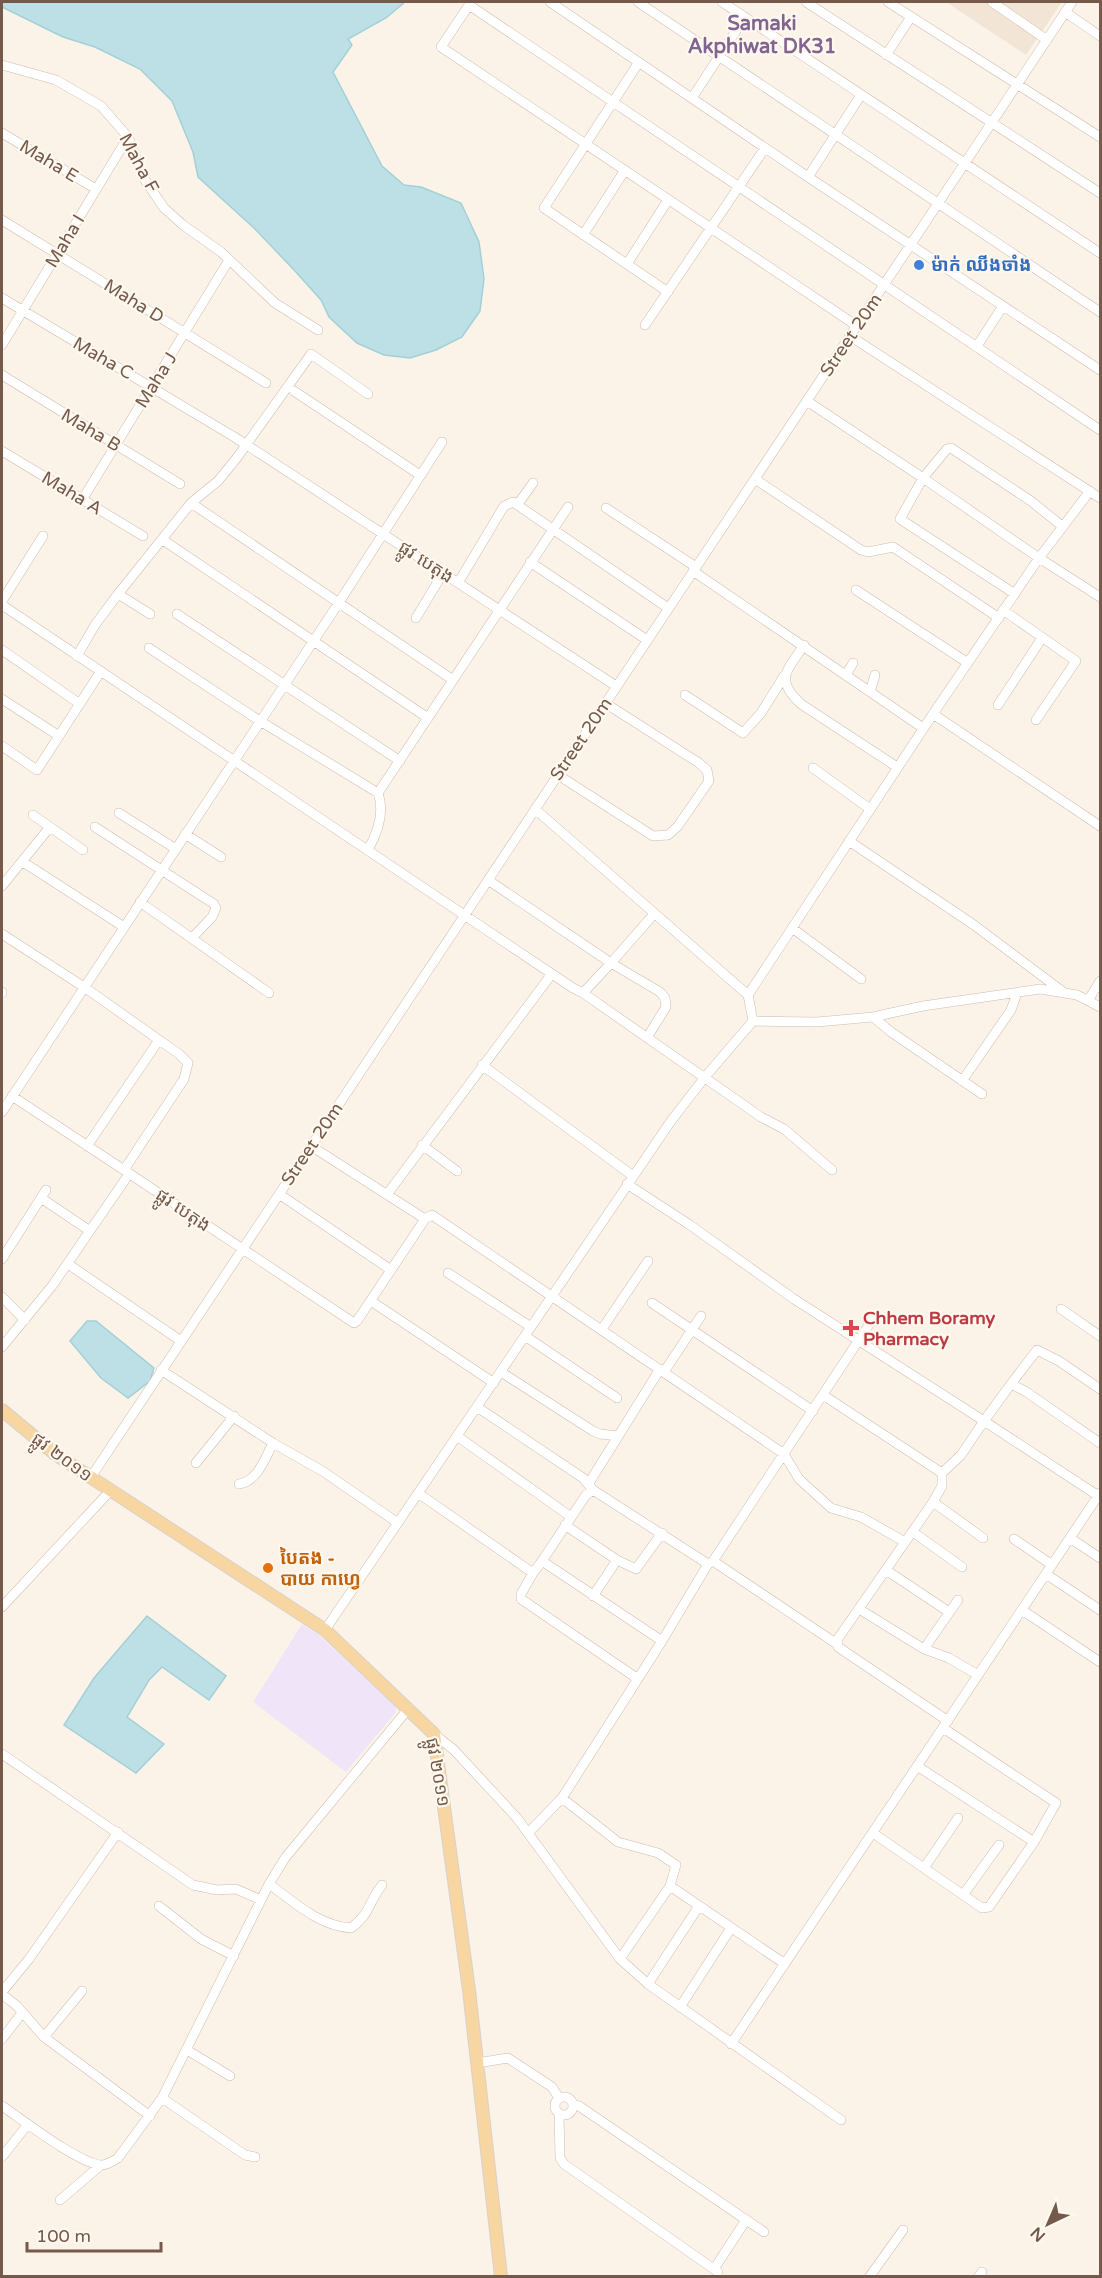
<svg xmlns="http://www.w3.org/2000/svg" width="1102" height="2278" font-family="'Varela Round','Noto Sans Khmer',sans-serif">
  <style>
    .residential { fill: #f3e5d6 }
    .education { fill: #f0e4f8 }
    .water { fill: #bce0e5; stroke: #a3d0d7; stroke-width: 1.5 }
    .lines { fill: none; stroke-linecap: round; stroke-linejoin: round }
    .minor-casing { stroke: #cebbae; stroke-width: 10 }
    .major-casing { stroke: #d8d1cd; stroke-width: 14 }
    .minor { stroke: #fff; stroke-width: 9 }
    .major { stroke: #f8d6a2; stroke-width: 12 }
    .shop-dot { fill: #3f7fe0; stroke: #fef8ee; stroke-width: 2 }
    .health-dot { fill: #e0444e; stroke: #fef8ee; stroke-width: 2 }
    .food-dot { fill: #e8710a; stroke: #fef8ee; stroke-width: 2 }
    .labels { text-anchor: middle; stroke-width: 4.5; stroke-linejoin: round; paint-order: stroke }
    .street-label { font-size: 18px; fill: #755a4c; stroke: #fef8ee }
    .shop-label { font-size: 18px; font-weight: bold; fill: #366cbe; stroke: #fef8ee; text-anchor: start }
    .health-label { font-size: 18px; font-weight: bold; fill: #be3a42; stroke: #fef8ee; text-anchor: start }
    .food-label { font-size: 18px; font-weight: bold; fill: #c56008; stroke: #fef8ee; text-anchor: start }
    .neighbourhood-label { font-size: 20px; font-weight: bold; fill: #816491; stroke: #fef8ee }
  </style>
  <rect width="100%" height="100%" fill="#fcf3e8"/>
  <path class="residential" d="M946 2H1062L1026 55Z"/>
  <path class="education" d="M302 1624 319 1635 396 1707V1712L346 1772 253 1702Z"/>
  <path class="water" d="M2 2H405L386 18 348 39 352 45 333 72 382 166 404 185 421 187 461 203 479 242 484 279 480 311 462 337 436 350 410 358 384 355 357 343 329 317 321 300 295 271 254 228 198 177 193 152 172 101 140 69 95 47 63 37 2 7Z
    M87 1321H96L154 1368 150 1381 128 1398 101 1378 70 1341Z
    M147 1616 226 1676 209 1700 162 1667 149 1680 127 1717 164 1744 136 1773 64 1725 94 1678Z"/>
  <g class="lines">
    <g class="minor-casing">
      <path id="minor" d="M550 2 808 177 1100 370
        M638 2 1100 312
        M722 2 1100 253
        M806 2 1100 193
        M888 2 1100 137
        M992 2 1047 40
        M1065 12 1100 36
        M886 55 911 17
        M639 62 544 208 668 292
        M2 65 56 80 101 106 128 137 145 180 164 208 183 225 221 252 275 303 318 330
        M692 98 745 17
        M2 133 96 189
        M808 177 861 95
        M2 220 266 383
        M583 235 625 170
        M627 264 668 200
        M2 298 236 438 616 686
        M645 325 765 148
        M857 326 441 47 469 5 1100 430
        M850 336 1100 498
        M2 345 128 137
        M977 346 1003 306
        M2 375 180 484
        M294 391 420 475
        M807 401 923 478 900 519 1015 594
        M2 451 143 536
        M755 479 861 550 868 552 893 547 999 618
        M82 500 229 260
        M191 503 453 680
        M518 504 533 483
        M606 508 696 567
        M1062 526 1031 501 951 448 947 449 923 478 1039 558 1100 597
        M163 540 428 718
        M530 562 647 640
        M693 571 923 728
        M458 583 504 506 513 502 668 608
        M856 590 968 663
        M118 594 150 614
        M2 601 43 536
        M2 605 573 988 583 993 611 963 660 992 665 998 666 1007 648 1036
        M1003 610 1076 661 1036 720
        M177 614 400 761
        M416 618 443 573
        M804 645C787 671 774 679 801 704L897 767
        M149 648 260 721 378 793
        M2 650 80 704
        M77 656 95 625 118 594 191 503 218 481 236 459 311 354 368 394
        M846 675 853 663
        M870 692 875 675
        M685 695 743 733 761 713 784 676
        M2 699 59 736
        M998 705 1042 638
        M933 714 1100 826
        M2 746 37 770 101 671
        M813 768 870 809
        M558 775 653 836 668 835 678 826 709 781 707 770 699 763 605 703
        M535 809 748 995 753 1021
        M119 813 176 849
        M33 815 50 827
        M95 827 214 904 216 908 212 917 192 938
        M185 834 221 857
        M849 841 974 925 1062 991
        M368 850C378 832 385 812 378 793L568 507
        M23 862 124 927
        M488 880 611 963 654 914
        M2 886 50 827 83 850
        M140 902 269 993
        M792 928 861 979
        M2 934 84 987 179 1054 188 1063 184 1079 124 1170 12 1096
        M2 992V993
        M583 993 761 1117 784 1129 832 1170
        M748 995 933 714 1039 558 1090 491
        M1089 999 1100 981
        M873 1017 891 1032 982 1094
        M482 1065 633 1176
        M962 1081 1011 1010 1017 993
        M2 1112 338 604 442 442
        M422 1145 457 1171
        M87 1146 159 1040
        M311 1146 425 1219
        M124 1170 354 1323 357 1321 425 1219 432 1215 784 1454 799 1479 831 1508 861 1517 905 1542
        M627 1184 690 1225 794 1299 984 1421 961 1455 942 1473
        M388 1193 551 975
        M279 1194 391 1270
        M41 1198 90 1231
        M2 1259 46 1190
        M68 1264 181 1341
        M448 1273 531 1327
        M2 1297 25 1320
        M371 1301 494 1383
        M652 1303 813 1411
        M1061 1309 1100 1336
        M602 1329 648 1261
        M525 1336 617 1398
        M2 1347 52 1286 129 1174
        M161 1370 273 1443C265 1458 258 1481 239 1484
        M501 1372 593 1431 600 1434 618 1436
        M664 1372 701 1316
        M1011 1384 1037 1350 1059 1361 1100 1389
        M823 1395 942 1473
        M477 1407 583 1478 593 1490
        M457 1436 571 1517
        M273 1443 324 1472 398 1523
        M1100 1443 1025 1391 1011 1384 984 1421 1100 1497
        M196 1463 234 1416
        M942 1473V1486L933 1502 837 1640 838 1647 948 1721
        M91 1477 1072 2
        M589 1483 660 1369
        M418 1493 533 1573 542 1561 662 1641
        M933 1502 983 1538
        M565 1525 617 1560 636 1569 662 1533
        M913 1532 962 1567
        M1070 1538 1100 1558
        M1014 1539 1052 1565
        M542 1561 586 1495 593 1490 708 1564
        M713 1561 837 1644
        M886 1570 949 1612
        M533 1573 521 1594V1599L638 1679
        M1046 1574 1100 1610
        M593 1596 617 1560
        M2 1607 111 1490
        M859 1609 924 1649 949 1658 978 1675
        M1022 1610 1100 1662
        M325 1630 671 1121 705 1077 753 1021 817 1022 873 1017 923 1006 1040 989 1077 995 1100 1007
        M924 1649 958 1600
        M434 1734 454 1750 517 1818 620 1959 648 1984 841 2120
        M2 1754 193 1885 217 1890 236 1889 261 1900
        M917 1766 1034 1842
        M562 1798 618 1842 658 1853 676 1865 670 1886 620 1959
        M529 1832 562 1798 662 1641 708 1564 713 1561 874 1317
        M873 1833 982 1908 989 1907 1034 1842 1056 1803 943 1728
        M924 1868 958 1818
        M269 1884C294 1902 319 1926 351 1928 371 1913 368 1903 382 1885
        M670 1886 785 1964
        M963 1895 999 1845
        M159 1906 201 1939 234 1956
        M648 1984 699 1906
        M2 1992 29 1959 118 1832
        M2 1994 17 2006 44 2037 150 2116
        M680 2007 731 1928
        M44 2037 82 1991
        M2 2039 22 2013
        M731 2044 1100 1493
        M187 2050 230 2076
        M477 2063 508 2058 552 2087 559 2098
        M555 2106a9 9 0 1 1 18 0a9 9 0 1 1-18 0Z
        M162 2098 245 2155 255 2157
        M573 2104 579 2106 764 2232
        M2 2106C23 2120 78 2163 101 2165 108 2165 113 2161 118 2158L162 2098 269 1884 285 1858 409 1708
        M559 2113 560 2158 564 2164 718 2272
        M2 2157 28 2124
        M60 2200 101 2165
        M714 2269 746 2220
        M870 2276 903 2230
        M979 2276 982 2272"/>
    </g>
    <g class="major-casing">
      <path id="major" d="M2 1410 55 1454 325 1630 434 1734 469 1990 501 2276"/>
    </g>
    <use href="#minor" class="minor"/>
    <use href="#major" class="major"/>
  </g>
  <circle class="shop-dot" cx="919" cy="265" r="6"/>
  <path class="health-dot" d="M848 1319h6v6h6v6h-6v6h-6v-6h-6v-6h6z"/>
  <circle class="food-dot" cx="268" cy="1568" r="6"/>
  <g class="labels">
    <g class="street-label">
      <text transform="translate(49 161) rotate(31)" y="6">Maha E</text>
      <text transform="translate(139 163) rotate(62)" y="6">Maha F</text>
      <text transform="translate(65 241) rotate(-59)" y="6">Maha I</text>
      <text transform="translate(134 301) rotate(32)" y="6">Maha D</text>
      <text transform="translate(851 335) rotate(-56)" y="6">Street 20m</text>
      <text transform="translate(103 358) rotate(30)" y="6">Maha C</text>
      <text transform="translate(156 380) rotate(-58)" y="6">Maha J</text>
      <text transform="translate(91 430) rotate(31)" y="6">Maha B</text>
      <text transform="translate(72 493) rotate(31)" y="6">Maha A</text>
      <text transform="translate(426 562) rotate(33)" y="6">ផ្លូវ បេតុង</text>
      <text transform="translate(581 739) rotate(-56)" y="6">Street 20m</text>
      <text transform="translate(312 1144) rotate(-56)" y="6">Street 20m</text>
      <text transform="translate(183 1210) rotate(34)" y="6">ផ្លូវ បេតុង</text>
      <text transform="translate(62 1457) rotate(36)" y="6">ផ្លូវ ២០១១</text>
      <text transform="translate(438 1772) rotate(80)" y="6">ផ្លូវ ២០១១</text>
    </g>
    <g class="shop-label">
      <text x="931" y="271">ម៉ាក់ ឈីងចាំង</text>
    </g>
    <g class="health-label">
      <text x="863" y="1324">Chhem Boramy<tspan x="863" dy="21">Pharmacy</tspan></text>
    </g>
    <g class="food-label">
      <text x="280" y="1564">បៃតង -<tspan x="280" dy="21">បាយ កាហ្វេ</tspan></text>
    </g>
    <g class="neighbourhood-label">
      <text x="762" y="30">Samaki<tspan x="762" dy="23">Akphiwat DK31</tspan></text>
    </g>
  </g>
  <rect width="1102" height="2278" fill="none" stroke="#755a4c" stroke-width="6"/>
  <g transform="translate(1048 2224) rotate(224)" stroke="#fef8ee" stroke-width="4.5" paint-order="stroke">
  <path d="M0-4.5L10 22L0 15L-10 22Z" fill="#755a4c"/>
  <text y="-9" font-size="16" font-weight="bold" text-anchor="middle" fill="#755a4c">N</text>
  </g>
  <path d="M27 2242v9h134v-9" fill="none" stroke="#755a4c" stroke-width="3"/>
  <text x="36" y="2242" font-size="18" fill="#755a4c" stroke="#fef8ee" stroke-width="4.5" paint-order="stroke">100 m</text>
</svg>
